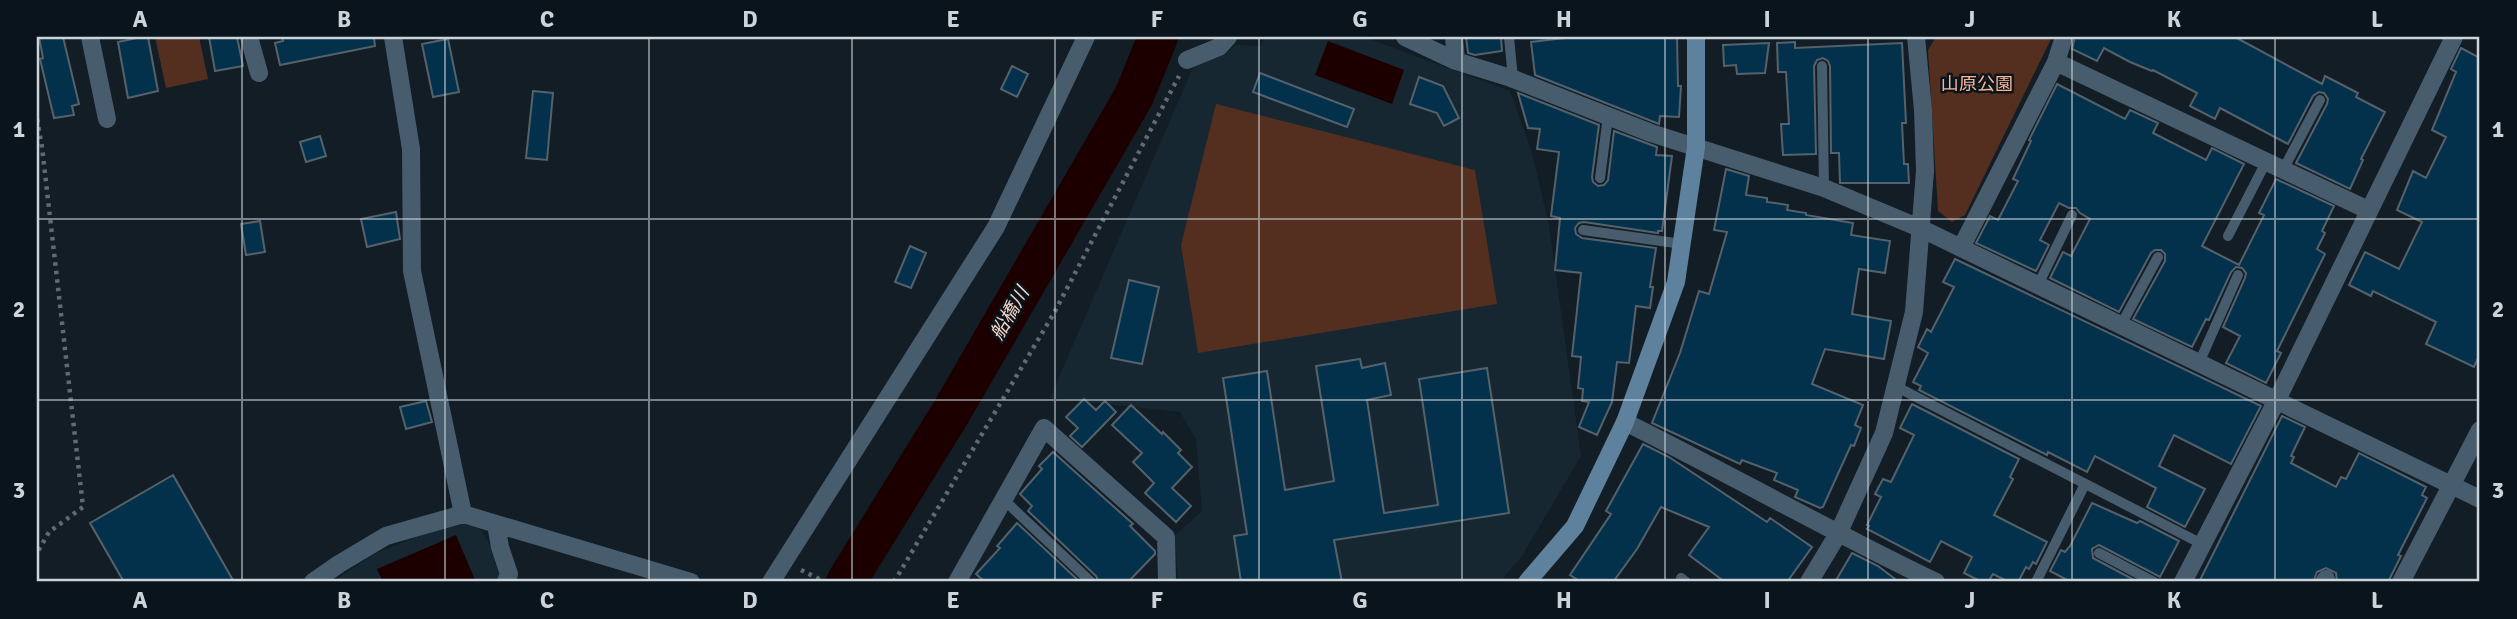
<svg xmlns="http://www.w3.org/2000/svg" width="2517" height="619" font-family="Signika,'Noto Sans JP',sans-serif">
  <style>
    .built { fill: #162732 }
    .green { fill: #542f1f }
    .water { fill: #1c0000 }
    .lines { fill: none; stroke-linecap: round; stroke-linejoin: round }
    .river { stroke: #1c0000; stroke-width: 40 }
    .building { fill: #03314c; stroke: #55616b; stroke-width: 2 }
    .path { stroke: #616a72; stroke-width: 4.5; stroke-dasharray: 3.5 5; stroke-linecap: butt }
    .lane { stroke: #475d6e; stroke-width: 10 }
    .street { stroke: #475d6e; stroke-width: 18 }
    .secondary { stroke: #5e829d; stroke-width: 18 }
    .grid { fill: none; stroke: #ccd3d9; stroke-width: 2; stroke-opacity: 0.55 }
    .labels { text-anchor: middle; stroke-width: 5; stroke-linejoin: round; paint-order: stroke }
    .park-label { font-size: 18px; fill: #fbb596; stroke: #0a141c }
    .water-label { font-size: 19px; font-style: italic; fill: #fad5c6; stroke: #0a141c }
    .neatline { fill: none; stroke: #ccd3d9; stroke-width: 2.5 }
    .grid-label { font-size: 23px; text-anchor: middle; font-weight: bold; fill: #ccd3d9 }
  </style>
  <rect width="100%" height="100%" fill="#121d25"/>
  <path class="built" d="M1264 37H1364L1510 91 1532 152 1549 226 1581 456 1522 556 1500 582H1178L1175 535 1202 511 1196 439 1180 412 1050 398 1194 65 1225 55 1235 45 1261 46Z
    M456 522 480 529 498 558 503 575 499 582H332L376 553Z"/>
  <path class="green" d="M155 37H199L208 79 166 88Z
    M1936 37H2052L1965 215 1952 222 1938 211 1928 50Z
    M1216 104 1475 170 1497 304 1198 353 1181 245Z"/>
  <path class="water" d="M1328 41 1404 70 1392 104 1315 75Z
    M456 535 476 582H383L377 569Z"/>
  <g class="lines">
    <path class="river" d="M846 582 950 414 1134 96 1158 37"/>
  </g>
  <path class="building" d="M39 37H63L79 104 72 106 74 115 54 118 40 59 43 58Z
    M142 37H148L158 91 128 98 118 42Z
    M209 37H237L243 66 215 71Z
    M282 37H374L375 46 280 65 275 43 283 41Z
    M1466 37H1501L1502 51 1475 55 1468 53Z
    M1574 37H1677L1678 86H1681L1679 117 1660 116 1659 124 1535 75 1531 42Z
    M2075 37H2235L2322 84 2325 76 2358 93 2356 97 2385 112 2361 159 2363 160 2350 189 2296 163 2327 104 2328 99 2324 93 2319 92 2313 96 2288 144 2220 108 2215 119 2190 106 2197 93 2153 70 2152 71 2130 62 2104 48 2097 61 2072 49Z
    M448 39 459 92 433 97 422 44Z
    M1795 42V48L1902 43 1906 123H1902L1904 164H1908L1909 183H1840L1839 153H1831L1830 66 1828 61 1823 58 1817 60 1814 66 1816 154 1783 155 1781 124H1789L1786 72H1778L1777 43Z
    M1769 43 1765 73 1737 74 1736 65 1724 66 1723 45Z
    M2461 48 2480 58V354L2474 367 2426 344 2436 322 2373 291 2371 296 2349 285 2365 252 2399 269 2422 222 2397 210 2413 171 2426 178 2446 137 2432 130 2456 72 2451 69Z
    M1012 66 1028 74 1017 97 1001 89Z
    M1260 73 1354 109 1347 127 1253 92Z
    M1419 77 1443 86 1459 118 1444 126 1437 113 1410 104Z
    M2057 84 2125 119 2130 110 2158 123 2153 133 2206 160 2212 148 2244 164 2202 246 2239 265 2264 215 2259 213 2276 179 2334 206 2322 231 2325 233 2317 249 2325 254 2277 351 2281 353 2266 383 2226 363 2240 336 2223 327 2245 278 2246 273 2242 268 2236 267 2231 272 2209 320 2206 319 2192 347 2133 319 2165 261V254L2161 250H2155L2151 253 2119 312 2050 278 2063 252 2071 256 2090 219 2080 213 2076 208H2069L2059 203 2040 240 2049 245 2036 271 1976 243 1990 216 1998 220 2018 181 2013 179 2031 141 2029 140Z
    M533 91 553 93 547 160 526 158Z
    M1518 93 1599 125 1592 177 1593 182 1598 186 1604 185 1608 180 1614 131 1657 147 1656 155 1672 156 1662 231H1658V233L1584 222 1579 223 1575 228 1576 234 1582 238 1656 248 1650 287H1653L1650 308 1636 306 1629 363 1617 362 1612 402 1597 435 1579 427 1589 402 1582 401 1583 389 1578 388 1581 357 1572 356 1581 273 1555 270 1560 218 1551 216 1559 152 1537 149 1540 129 1528 128Z
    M320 136 326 156 306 162 300 142Z
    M1726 169 1749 176 1746 195 1767 198V202L1788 205 1787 210 1806 213V215L1853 223 1851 235 1890 241 1885 273 1859 269 1852 314 1891 321 1884 359 1825 349 1812 384 1863 405 1855 425 1861 428 1854 446 1851 445 1823 507 1820 508 1795 497 1798 490 1774 480 1777 473 1742 460 1740 464 1652 423 1680 353 1699 291 1709 294 1727 232 1714 230Z
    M396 212 400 239 367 247 361 219Z
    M260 221 265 252 246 255 241 224Z
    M910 246 926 253 911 288 895 282Z
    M1955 259 2261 406 2231 464 2174 435 2159 466 2205 489 2185 527 2147 507 2156 488 2095 456 2087 472 2048 452 2047 455 1919 390 1921 386 1913 382 1928 353 1918 347 1927 329 1931 332 1954 287 1943 282Z
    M1129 280 1159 287 1142 364 1111 358Z
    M1360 359 1362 368 1385 363 1391 395 1367 400 1384 513 1438 505 1419 379 1487 368 1509 513 1334 540 1342 582H1241L1234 536 1247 534 1223 378 1267 371 1285 490 1334 481 1316 366Z
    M1084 399 1096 410 1105 401 1116 412 1082 447 1070 436 1078 428 1066 417Z
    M426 401 432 422 406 429 400 407Z
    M1912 404 2019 459 2010 477 2013 479 1994 515 2047 542 2036 564 2033 562 2029 569 2026 567 2018 582H2009L1993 574 1988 582H1982L1964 573 1972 557 1941 541 1930 562 1867 529 1869 526 1867 525 1881 497 1875 494 1883 479 1891 482 1914 435 1900 428Z
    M1131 405 1162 434 1163 432 1181 450 1178 453 1192 467 1172 488 1191 506 1176 522 1145 493 1154 483 1133 462 1142 453 1112 425Z
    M2282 416 2305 427 2291 456 2294 457 2291 463 2336 487 2341 477 2346 479 2359 453 2426 487 2422 495 2427 498 2398 555 2401 556 2388 582H2337L2336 573 2326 568 2317 572 2313 582H2199Z
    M1643 444 1669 457 1767 522 1770 518 1812 547 1787 582H1725L1689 555 1709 527 1661 507 1637 549 1613 582H1581L1570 575 1611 514 1606 511Z
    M1053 452 1133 524 1130 526 1155 551V554L1128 582H1099L1096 576 1028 511 1032 506 1020 494 1042 469 1039 466Z
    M173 475 234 582H124L90 523Z
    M2092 503 2137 523 2140 521 2179 541 2160 577 2099 545 2092 549 2093 558 2138 582H2071L2050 571 2061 550 2065 552 2070 546Z
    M1017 523 1080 582H985L976 574 1000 548 997 546Z
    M1852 553 1878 566 1899 582H1835Z"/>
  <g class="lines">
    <path class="path" d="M37 119 42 147 83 507 49 532 37 553
      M801 570 825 582
      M894 582 1054 313 1179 76"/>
    <path class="lane" d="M1509 37 1513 79
      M1822 66 1824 188
      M2283 170 2320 100
      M1600 178 1608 116
      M1583 230 1682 244
      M2228 236 2266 162
      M2038 285 2072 215
      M2121 325 2158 257
      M2199 363 2238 275
      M1897 387 2202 544
      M1004 500 1091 582
      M2099 553 2154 582
      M1681 578 1686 582
      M2036 582 2085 484"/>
    <path class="street" d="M90 37 107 119
      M249 37 259 73
      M393 37 411 149 412 271 463 514
      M1405 37 1456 61 1511 78 1651 133 1824 188 1922 229 2480 499
      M1454 37 1456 61
      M2064 37 2056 62 2368 210
      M1187 60 1219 47 1228 37
      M1961 248 2056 62
      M1625 422C1730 474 1831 532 1936 582
      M496 524 500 547 509 574 506 582
      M313 582 339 564 386 536 463 514 691 582
      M771 582 996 227 1086 37
      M957 582 1044 428 1166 537 1167 582
      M1809 582 1838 534 1884 433 1914 312 1925 171 1923 110 1916 37
      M2183 582 2277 400 2454 37
      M2324 582 2326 579
      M2401 582 2480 430"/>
    <path class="secondary" d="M1527 582 1575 526 1625 422 1676 282 1696 147V37"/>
  </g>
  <path class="grid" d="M242 37V582M445 37V582M649 37V582M852 37V582M1055 37V582M1259 37V582M1462 37V582M1665 37V582M1868 37V582M2072 37V582M2275 37V582M37 219H2480M37 400H2480"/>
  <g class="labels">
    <g class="park-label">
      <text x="1977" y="90">山原公園</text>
    </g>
    <g class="water-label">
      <text transform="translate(1009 313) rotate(-60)" y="7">船橋川</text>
    </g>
  </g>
  <rect width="2517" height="619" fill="none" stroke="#0a141c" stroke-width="77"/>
  <rect x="38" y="38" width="2440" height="542" class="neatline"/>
  <g class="grid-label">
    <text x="140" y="27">A</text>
    <text x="344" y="27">B</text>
    <text x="547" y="27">C</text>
    <text x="750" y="27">D</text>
    <text x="953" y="27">E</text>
    <text x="1157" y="27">F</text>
    <text x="1360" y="27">G</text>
    <text x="1564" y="27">H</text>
    <text x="1767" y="27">I</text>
    <text x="1970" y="27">J</text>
    <text x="2174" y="27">K</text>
    <text x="2377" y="27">L</text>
    <text x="19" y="137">1</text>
    <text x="2498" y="137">1</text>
    <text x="19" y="317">2</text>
    <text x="2498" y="317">2</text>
    <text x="19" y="498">3</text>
    <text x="2498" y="498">3</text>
    <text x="140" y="608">A</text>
    <text x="344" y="608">B</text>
    <text x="547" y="608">C</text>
    <text x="750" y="608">D</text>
    <text x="953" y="608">E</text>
    <text x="1157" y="608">F</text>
    <text x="1360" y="608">G</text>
    <text x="1564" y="608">H</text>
    <text x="1767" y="608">I</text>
    <text x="1970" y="608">J</text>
    <text x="2174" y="608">K</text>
    <text x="2377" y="608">L</text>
  </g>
</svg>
